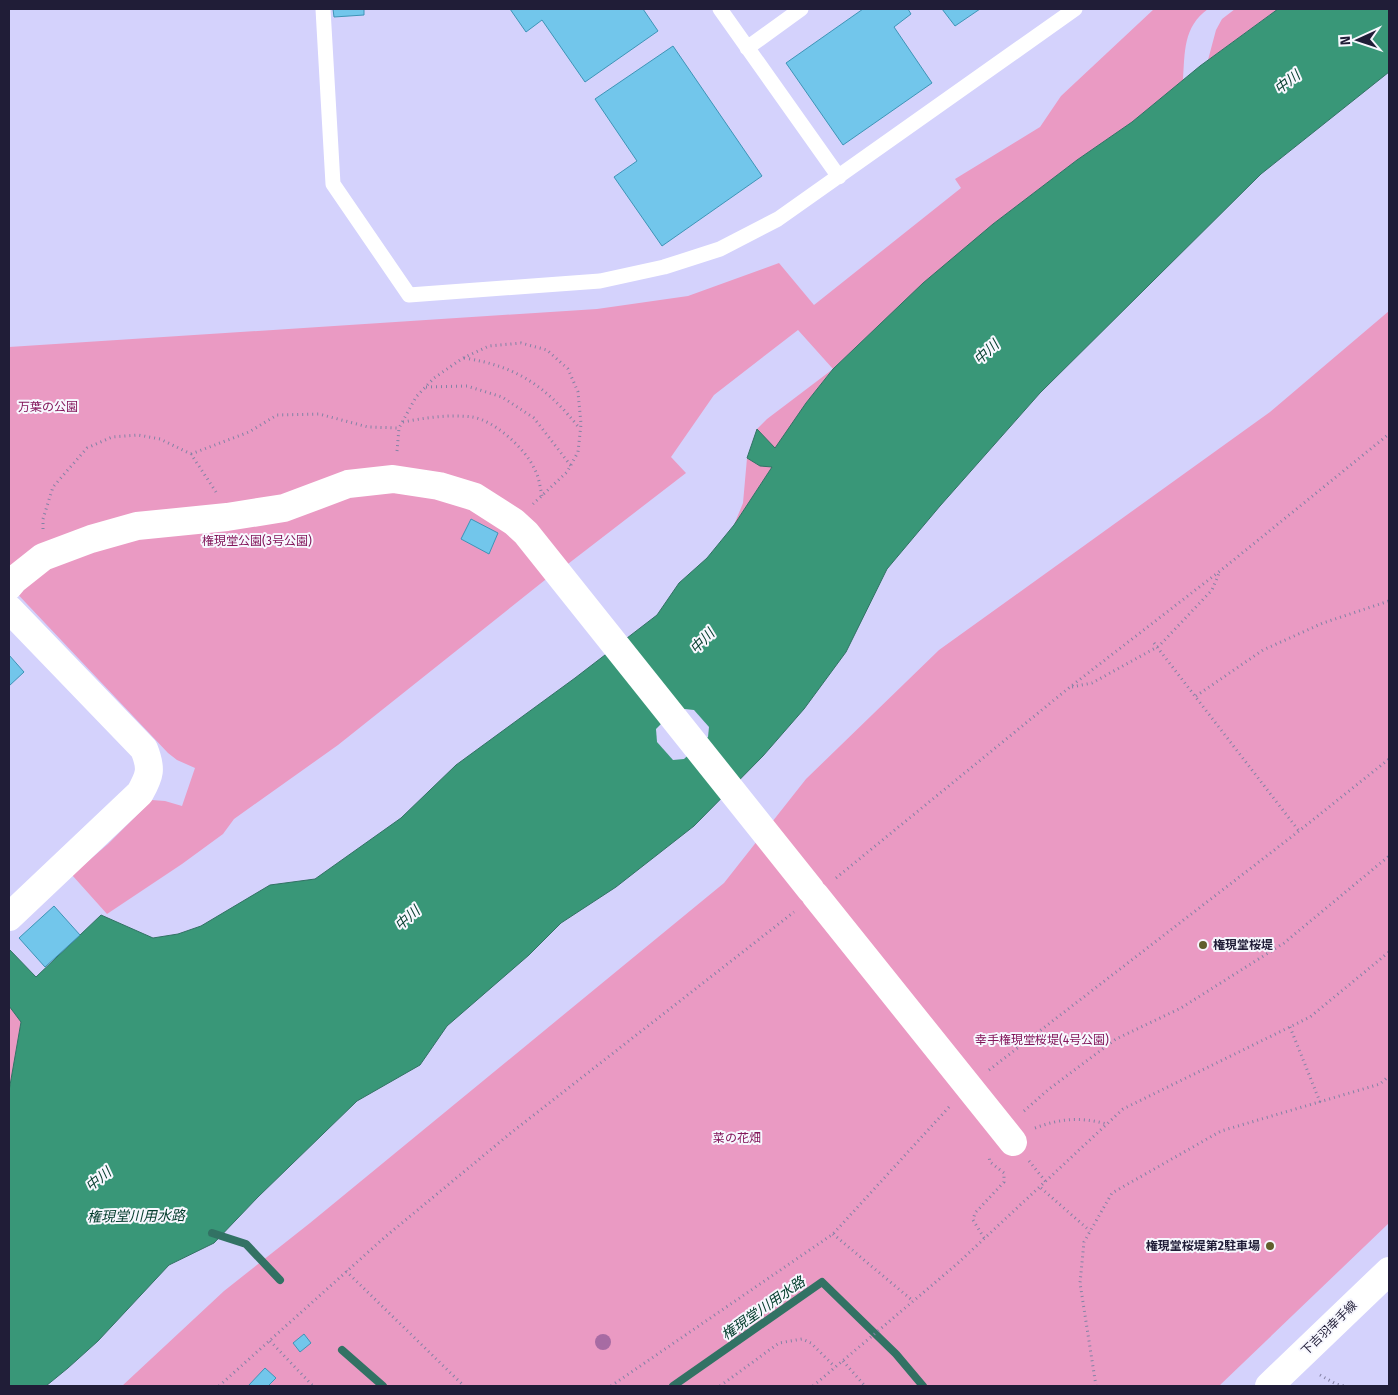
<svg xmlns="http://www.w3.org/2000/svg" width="1398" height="1395" font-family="'Fira Sans','Noto Sans JP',sans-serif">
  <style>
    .green { fill: #ea9ac3 }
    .water { fill: #399778; stroke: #327264 }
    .pier { fill: #d4d2fc }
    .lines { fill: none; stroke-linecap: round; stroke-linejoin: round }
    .stream { stroke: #327264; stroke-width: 8 }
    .building { fill: #72c6eb; stroke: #3e94b7 }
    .path { stroke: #8482a5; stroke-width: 3; stroke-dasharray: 1 4; stroke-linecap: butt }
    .lane { stroke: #fff; stroke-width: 15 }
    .street { stroke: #fff; stroke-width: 28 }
    .secondary { stroke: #fff; stroke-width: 28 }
    .tree { fill: #a76ba3 }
    .poi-dot { fill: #605f2c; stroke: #f7f7fe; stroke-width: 2 }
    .labels { text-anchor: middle; stroke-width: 4; stroke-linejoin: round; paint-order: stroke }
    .park-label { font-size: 12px; fill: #83175b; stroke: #f7f7fe }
    .poi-label { font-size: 12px; font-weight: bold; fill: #201d37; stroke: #f7f7fe; text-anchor: start }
    .street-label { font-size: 12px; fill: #201d37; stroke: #f7f7fe }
    .water-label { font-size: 14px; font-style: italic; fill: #023b2b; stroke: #f7f7fe }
  </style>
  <rect width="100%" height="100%" fill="#d4d2fc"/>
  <path class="green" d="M1154 9H1208C1183 27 1185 52 1183 80L1132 122 1077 160 993 224 877 327 833 369 806 403 775 449 757 429 767 419 833 369 798 330 714 395 671 457 686 473 564 567 545 580 338 745 234 819 223 834 182 864 107 914 72 875 108 844 152 800 165 801 182 806 195 768 177 760 168 753 9 585V347L597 309 688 296 779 263 814 305 961 188 955 179 1040 127 1061 96Z
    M1235 9H1278L1208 60 1216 30 1222 19Z
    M1389 311V1223L1219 1386H122L224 1291 310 1223 724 883 806 779 939 650 1270 412Z
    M747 458 760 466 772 467 734 525 743 503Z
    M9 1006 21 1022 9 1091Z"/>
  <path class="water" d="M1278 9H1389V72L1261 174 1040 393 940 506 887 569 846 652 804 709 763 756 694 826 616 887 561 923 529 955 447 1026 420 1065 357 1101 258 1197 214 1243 169 1265 98 1341 68 1368 46 1386H9V1091L21 1022 9 1006V949L36 977 101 915 153 938 178 934 201 926 270 885 315 879 401 818 456 765 575 678 657 615 679 583 707 558 734 525 772 467 760 466 747 458 757 429 775 448 806 403 833 369 923 283 993 224 1077 160 1132 122 1200 66Z"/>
  <path class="pier" d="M685 709 694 710 709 727 708 737 684 759 673 760 657 742 656 729 663 722Z"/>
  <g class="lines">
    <path class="stream" d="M212 1233 246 1244 280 1280
      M342 1350 383 1386
      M673 1386 822 1282 896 1354 923 1386"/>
  </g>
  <path class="building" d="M333 9H364V15L334 17Z
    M510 9H643L658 31 585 82 542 20 526 32Z
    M863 9H908L911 14 894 27 932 83 843 145 786 63Z
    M942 9H980L955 26Z
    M673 46 762 176 662 246 614 177 637 161 595 99Z
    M471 519 498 533 489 554 461 539Z
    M9 655 24 672 9 686Z
    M54 906 80 935 45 967 19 938Z
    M304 1334 311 1343 300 1352 293 1343Z
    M265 1368 276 1378 268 1386H248Z"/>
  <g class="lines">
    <path class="path" d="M464 358C517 366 547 387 580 429
      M426 387 467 386 502 397 534 418 571 466
      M403 422C424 418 449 414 472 417 494 420 526 449 535 470 539 477 540 487 542 496
      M397 451 399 428 416 397 434 378 463 358 489 346 521 343 547 350 568 369 578 392 581 424 578 452 567 472 533 504
      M191 454 249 432 277 415 319 414 368 427 399 428
      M43 529V519L53 487 87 448 112 437 138 435 160 439 191 454 216 492
      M1154 643 1299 831
      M1072 687 1092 683 1159 646 1212 590 1220 571
      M1196 696 1263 650 1323 623 1389 601
      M836 878 1070 687 1220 571 1389 434
      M1290 1027 1320 1102
      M989 1070 1299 831 1389 759
      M1024 1111 1049 1089 1116 1039 1181 1008 1284 943 1389 856
      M1035 1128C1062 1118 1080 1117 1107 1124
      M1029 1161 1046 1182
      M1041 1188 1090 1231
      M833 1234 913 1301
      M984 1238 973 1220 975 1213 1004 1182V1173L990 1162 989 1157
      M346 1271 464 1386
      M270 1341 313 1386
      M843 1361 865 1386
      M1320 1375 1336 1384 1345 1386
      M219 1386 385 1237 512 1132 794 912
      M611 1386 833 1234 950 1106
      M720 1386 779 1343 802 1339 811 1343 835 1367
      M813 1386 957 1264 1123 1109 1310 1017 1389 952
      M1096 1386 1080 1283 1084 1242 1112 1193 1221 1131 1380 1084 1389 1076"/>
    <path class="lane" d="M323 9 333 184 409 295 600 281 664 267 720 249 778 219 1075 9
      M720 9 839 177
      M747 48 801 9"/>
    <path class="street" d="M9 586 14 580 43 557 91 539 137 526 227 517 284 508 348 484 393 479 439 486 475 497 514 522 526 533 811 890
      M9 609 144 749C152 769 150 775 140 793L9 917
      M815 895 1013 1142"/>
    <path class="secondary" d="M1269 1386 1389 1271"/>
  </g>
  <circle class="tree" cx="603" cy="1342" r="8"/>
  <g class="poi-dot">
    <circle cx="1203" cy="945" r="5"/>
    <circle cx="1270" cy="1246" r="5"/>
  </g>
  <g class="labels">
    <g class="park-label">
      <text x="48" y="411">万葉の公園</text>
      <text x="257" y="545">権現堂公園(3号公園)</text>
      <text x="1042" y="1044">幸手権現堂桜堤(4号公園)</text>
      <text x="737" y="1142">菜の花畑</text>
    </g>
    <g class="poi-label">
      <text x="1213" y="949">権現堂桜堤</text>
      <text x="1260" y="1250" text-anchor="end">権現堂桜堤第2駐車場</text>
    </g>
    <g class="street-label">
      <text transform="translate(1329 1328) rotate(-44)" y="4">下吉羽幸手線</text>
    </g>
    <g class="water-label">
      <text transform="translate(1287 82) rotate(-38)" y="5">中川</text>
      <text transform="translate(986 352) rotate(-43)" y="5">中川</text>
      <text transform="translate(702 641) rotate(-46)" y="5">中川</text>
      <text transform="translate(407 918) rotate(-42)" y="5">中川</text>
      <text transform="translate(98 1179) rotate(-39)" y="5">中川</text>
      <text transform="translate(136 1216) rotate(-1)" y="5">権現堂川用水路</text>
      <text transform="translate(763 1308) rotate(-35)" y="5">権現堂川用水路</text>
    </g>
  </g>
  <rect width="1398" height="1395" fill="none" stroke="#201d37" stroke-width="20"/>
  <g transform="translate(1358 40) rotate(267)" stroke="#f7f7fe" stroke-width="4" paint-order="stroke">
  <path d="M0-4L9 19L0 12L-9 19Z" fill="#201d37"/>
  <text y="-8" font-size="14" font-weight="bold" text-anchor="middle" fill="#201d37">N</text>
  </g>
</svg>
